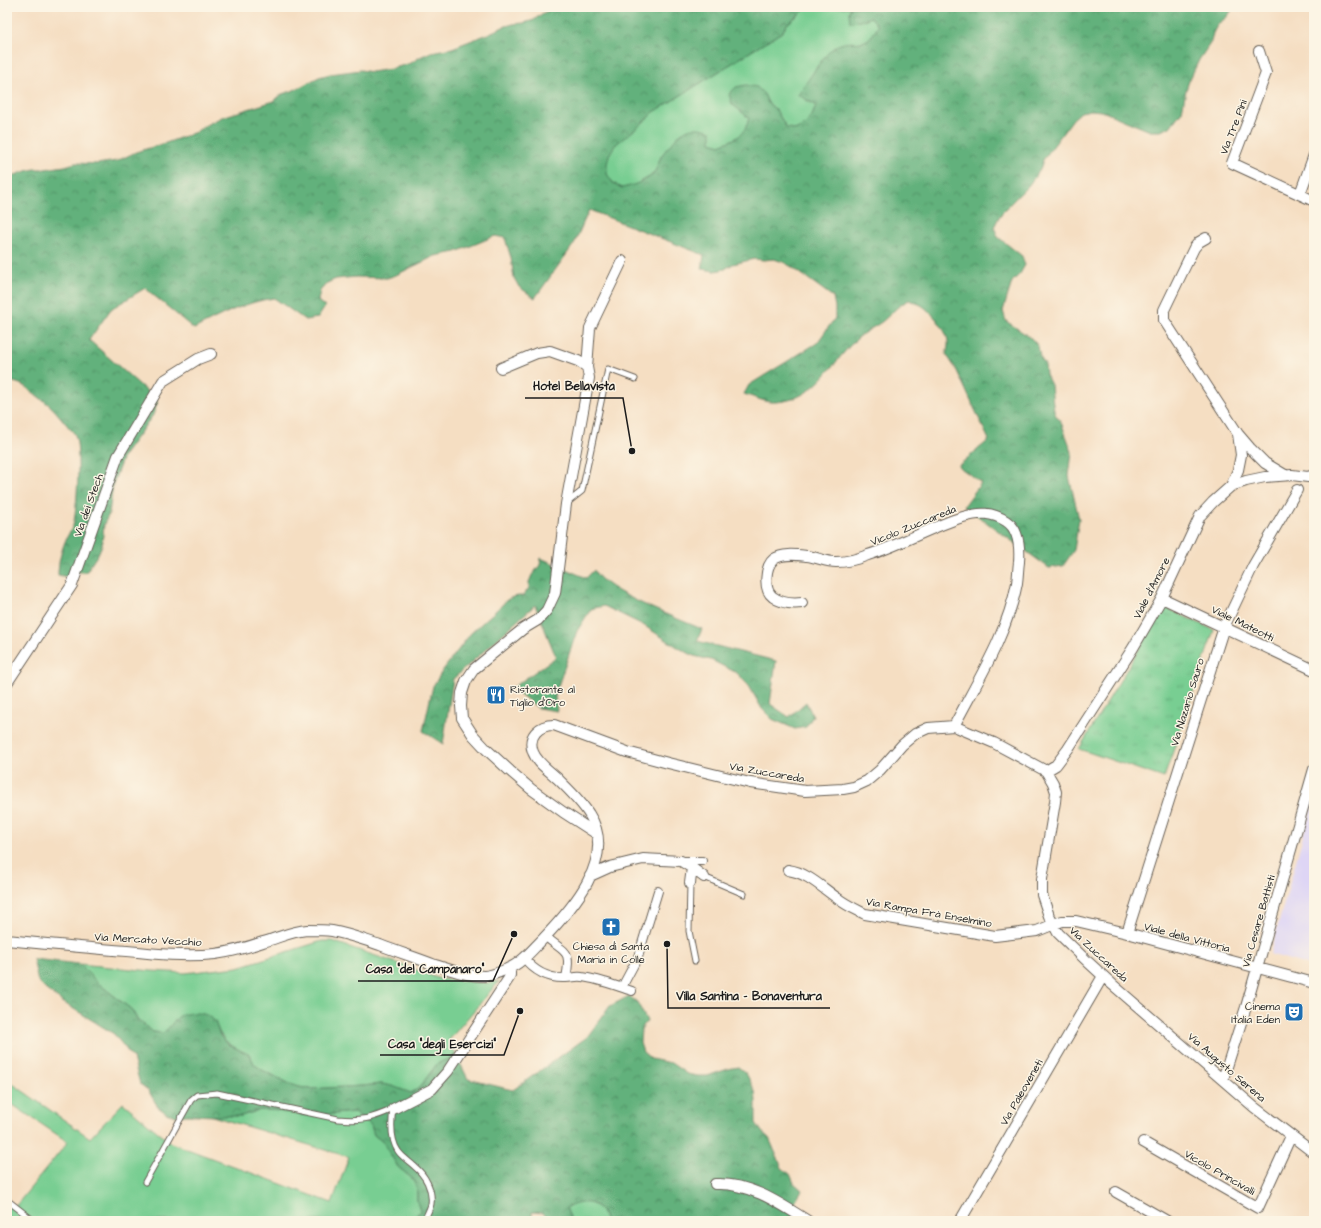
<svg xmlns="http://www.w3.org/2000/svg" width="1321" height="1228" font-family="'Architects Daughter',sans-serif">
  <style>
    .built { fill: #ded5f5 }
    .grass { fill: #78ce92; stroke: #4a7557 }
    .forest { fill: url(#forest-crowns); stroke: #3f664c }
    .park { fill: url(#park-tufts); stroke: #4a7557 }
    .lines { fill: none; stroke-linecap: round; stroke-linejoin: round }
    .service-casing { stroke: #686056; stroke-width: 7 }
    .pedestrian-casing { stroke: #686056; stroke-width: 10 }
    .minor-casing { stroke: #686056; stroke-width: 12 }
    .service { stroke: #fff; stroke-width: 5 }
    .pedestrian { stroke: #fff; stroke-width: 8 }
    .minor { stroke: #fff; stroke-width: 10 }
    .labels { text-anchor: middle; stroke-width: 3; stroke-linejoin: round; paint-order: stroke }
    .street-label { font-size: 11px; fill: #1c1c1c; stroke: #fcf5e5 }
    .poi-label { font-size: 11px; fill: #1c1c1c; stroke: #fcf5e5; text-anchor: start }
    .leader { fill: none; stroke: #1c1c1c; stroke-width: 1.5 }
    .callout-dot { fill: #1c1c1c; stroke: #fcf5e5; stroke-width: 1.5 }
    .callout-label { font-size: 12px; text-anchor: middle; font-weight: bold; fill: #1c1c1c; stroke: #fcf5e5; stroke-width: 3; stroke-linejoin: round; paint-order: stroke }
  </style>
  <defs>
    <pattern id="forest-crowns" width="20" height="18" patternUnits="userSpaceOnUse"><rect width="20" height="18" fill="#62b17c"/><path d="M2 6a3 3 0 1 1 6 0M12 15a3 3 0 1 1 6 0" fill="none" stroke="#508f65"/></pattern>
    <pattern id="park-tufts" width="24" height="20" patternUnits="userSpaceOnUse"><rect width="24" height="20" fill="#78ce92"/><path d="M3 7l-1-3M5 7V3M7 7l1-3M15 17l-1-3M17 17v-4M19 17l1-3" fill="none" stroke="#67b07d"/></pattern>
  </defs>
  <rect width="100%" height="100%" fill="#fcf5e5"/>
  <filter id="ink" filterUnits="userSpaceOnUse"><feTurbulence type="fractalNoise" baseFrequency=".025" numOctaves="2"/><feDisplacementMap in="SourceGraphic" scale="8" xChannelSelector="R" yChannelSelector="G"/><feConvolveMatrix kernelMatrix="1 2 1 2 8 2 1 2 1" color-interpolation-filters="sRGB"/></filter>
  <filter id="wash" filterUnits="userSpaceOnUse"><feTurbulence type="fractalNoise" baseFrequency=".012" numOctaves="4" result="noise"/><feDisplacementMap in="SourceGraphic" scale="16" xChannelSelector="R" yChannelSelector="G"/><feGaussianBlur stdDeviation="0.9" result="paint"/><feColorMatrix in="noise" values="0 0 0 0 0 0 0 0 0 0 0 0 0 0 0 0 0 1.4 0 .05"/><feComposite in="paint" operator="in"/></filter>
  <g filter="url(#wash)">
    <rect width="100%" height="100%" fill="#f5dec2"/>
    <path class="built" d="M1314 796V967L1270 954Z"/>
    <path class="grass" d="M808 7H851L849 12 861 21 871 17 878 26C865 52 856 37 837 46 829 49 813 71 810 79 808 86 808 94 807 101L816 105C812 119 808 124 795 130L786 127 776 110 768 103 764 94 732 104 749 118C744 137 737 138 720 145L682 132 661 156 658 167 651 176 633 186 622 188C616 185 612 182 608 176 603 167 609 151 616 144 622 137 630 133 638 127 643 122 649 117 654 112L782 32 787 24Z
      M322 941H332L414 969 440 979 489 983 499 981 449 1040 456 1055 437 1064 419 1088 411 1093 382 1084 362 1086 310 1089 299 1087 290 1084 262 1070 254 1064 250 1055C231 1046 221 1042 215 1021L177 1018 171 1026 163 1033 153 1032 137 1019 132 1010 99 984 79 964 152 971 185 973 238 967Z
      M7 1080 90 1138 123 1103 171 1143 332 1203 349 1157 209 1115 241 1116 260 1110H272L302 1115H323L354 1112 363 1118 371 1125 374 1135 383 1142 398 1167 414 1180 417 1190V1201L420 1211 412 1221H7V1204L14 1208 68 1142 7 1101Z
      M587 1202C598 1206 603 1209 605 1221H569L570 1217 566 1208 575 1203Z"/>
    <path class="forest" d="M558 7H808L787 24 782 32 654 112 638 127 615 145 609 155 607 164V174L613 183 622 188C632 186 643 182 651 176 657 171 658 163 661 157 664 151 669 146 673 142 686 127 692 125 711 131V142L720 145C736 138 744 137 749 118L732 104 729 94 736 87 746 85 757 87 764 94 768 103 776 110 786 127 795 130C808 124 812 119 816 105L798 95C806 84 825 52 836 46 855 36 864 53 878 26L871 17 861 21 850 22 849 12 851 7H1234L1227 17 1218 24 1213 33 1211 42 1199 60 1189 81 1186 90 1182 111 1170 127 1161 131H1150L1102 111 1091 110 1081 112 1073 119 1043 160 1040 170 1028 186 1005 209 999 217 994 227 998 237 1022 256 1025 265 1020 274 1012 282 1003 311 1006 321 1031 338 1038 346 1040 357 1045 365 1046 375 1051 385 1053 405 1055 414 1061 422 1072 452 1069 476 1079 519 1074 550 1063 566 1049 568 964 506 981 483 958 466 989 440 956 369 946 354C947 351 948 348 948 345 950 333 931 311 921 305 917 303 913 302 909 300 898 305 892 313 883 321 875 327 865 331 858 338 831 362 817 400 776 402 766 403 754 397 744 394L749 385 817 343 835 318V307L833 297 792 267 783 262 774 259 764 260 754 259 733 264 725 269 715 271 702 269 704 255 589 210 574 244 535 298 519 287 514 278 511 258 505 238 495 236 456 252 435 256 396 275 387 278 356 277 336 279 327 283 320 291 318 301 325 307 318 318 305 320 274 298C245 302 219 316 194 329L145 288 111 309 89 340 158 401 153 415 123 456 113 484 109 514 104 524 102 545 98 554 86 572H76L68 577 58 575C58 562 62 548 67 537 69 533 71 530 73 526 77 511 81 447 75 435 73 431 69 428 67 425 59 416 54 408 44 401 33 393 21 380 7 382V176L15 175 26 171 35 169H45L65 166 75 163 97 164 117 161 136 152 166 143 196 132 204 126 222 117 274 101 282 94 292 91 319 77 330 74 361 70 371 72 391 69 411 63 420 57 431 52 452 48 483 36 503 27 513 24 524 23 534 20 543 13Z
      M541 558 586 578 594 570C604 592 677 618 702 629L697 641 776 661 770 704 789 717 806 702 813 716 806 727 795 729 772 719 762 709 749 686 737 673 711 660 694 656 679 648 643 625 604 606 591 609 577 631 557 689 555 697 557 711 538 708 512 688 556 657 535 605 453 679 443 744 423 731 433 686 443 670 471 633 503 604C508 597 515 596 523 596L529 588V582L532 575 540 565Z
      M33 959 79 964 99 984 132 1010 137 1019 153 1032 163 1033C168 1029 174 1021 178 1017 188 1011 209 1011 215 1022 218 1028 218 1034 223 1039 230 1047 240 1050 250 1055L254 1064 262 1070 290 1084 299 1087 310 1089 362 1086 382 1084 392 1086 411 1093 419 1088 437 1064 456 1055 468 1079 508 1089 513 1090 587 1037 610 1006 629 996 637 1002 647 1021 641 1029 640 1043 643 1052 651 1059 671 1063 687 1074 697 1076H707L728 1069 738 1067 746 1073 755 1091 756 1101V1123L762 1132 769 1138 782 1168 790 1174 794 1183 802 1190 792 1206 820 1221H605C601 1199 582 1200 566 1208L570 1217 569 1221H551L543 1213 532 1212V1221H412L420 1211 417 1201V1190L414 1180 398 1167 383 1142 374 1135 371 1125 363 1118 354 1112 323 1115H302L272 1110H260L241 1116H221L186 1115 176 1116 166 1113 158 1107 148 1090 140 1084 133 1058 114 1034 61 1001 45 989 38 982Z"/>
    <path class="park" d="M1164 607 1214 630 1164 778 1079 749Z"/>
  </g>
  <g filter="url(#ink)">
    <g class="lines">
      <g class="service-casing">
        <path id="service" d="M567 503 582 491 608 369 635 379
          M704 877 744 894
          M690 883 689 931 695 961
          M393 1109C391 1123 390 1139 398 1151 402 1157 409 1161 414 1166 425 1175 433 1189 431 1204 430 1209 426 1216 424 1221
          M145 1182 191 1100 197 1095 217 1093 338 1119C360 1121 372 1119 393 1109
          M7 1200 34 1221"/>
      </g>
      <g class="pedestrian-casing">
        <path id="pedestrian" d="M681 861H702
          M545 936C565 954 572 948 566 978
          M524 958C535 972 548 979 566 978 572 978 576 976 582 977 599 979 616 986 632 991
          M622 987 638 957 658 891"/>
      </g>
      <g class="minor-casing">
        <path id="minor" d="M1259 51 1266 73 1232 163 1314 201
          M1300 194 1314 155
          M1206 238 1199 242 1194 248 1164 310V320L1238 434
          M587 367 590 328 622 261
          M501 368 537 353 550 351 578 361 587 367 589 378 566 504 555 593 547 610 538 620 523 629 474 669 466 681 462 693 461 706 462 718 473 735 486 749 510 771 531 789 563 812 597 834
          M1231 486 1238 470 1241 455 1238 434 1250 448 1265 463 1285 475
          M1162 598 1314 670
          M802 603C793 604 781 603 773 597 763 590 765 566 774 559 783 553 797 555 807 556 817 557 826 562 836 562 848 562 858 559 868 555 901 545 930 527 963 517 980 512 992 512 1006 521 1019 529 1020 548 1019 562 1018 569 1018 576 1017 583 1007 635 978 680 954 726
          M7 683 72 585 118 456 163 381 198 359 211 354
          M1046 771 1056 765 1068 749 1133 648 1162 598 1200 516 1213 502 1231 486 1246 481 1265 477 1292 475 1308 477 1314 475
          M788 870C808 873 821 887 837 898 846 905 855 909 865 914L995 936 1037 931 1062 921H1076L1127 933 1314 983
          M590 876 610 867 643 859 681 861 692 868 704 877
          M690 883 692 868
          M1127 933 1224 627 1253 566 1297 490
          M7 940C47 944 87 948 127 951 156 954 186 957 215 954 231 952 248 947 263 942 278 938 292 931 307 930 315 930 324 930 332 931 349 934 364 940 380 945 398 952 417 958 435 965 451 970 467 976 484 976 491 976 500 972 507 969 521 964 532 950 542 940 572 909 618 858 589 814 581 801 569 790 558 779 550 771 537 763 533 752 527 736 539 725 554 725L627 752 668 763 750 783 805 791 843 789 854 787 867 781 880 770 902 745 915 734 928 728 954 726 994 743 1046 771 1053 783 1056 792 1055 802 1042 879V895L1049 916 1058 933 1088 962 1113 985 1254 1107 1314 1153
          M1223 1079 1246 1007 1314 769
          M393 1109 432 1089 448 1071 509 978 510 975V969
          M1143 1142 1258 1208 1291 1136
          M715 1184C749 1182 781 1204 808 1221
          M1116 1192 1167 1221
          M960 1221 1103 976"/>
      </g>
      <use href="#service" class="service"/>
      <use href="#pedestrian" class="pedestrian"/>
      <use href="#minor" class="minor"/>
    </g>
  </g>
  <defs>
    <g id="restaurant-square" transform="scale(1)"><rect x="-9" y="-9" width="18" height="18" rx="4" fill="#1f6fb2" stroke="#fcf5e5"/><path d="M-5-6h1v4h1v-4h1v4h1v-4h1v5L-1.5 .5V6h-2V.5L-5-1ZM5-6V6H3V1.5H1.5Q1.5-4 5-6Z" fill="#fff"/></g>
    <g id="church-square" transform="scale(1)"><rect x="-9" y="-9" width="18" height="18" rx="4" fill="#1f6fb2" stroke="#fcf5e5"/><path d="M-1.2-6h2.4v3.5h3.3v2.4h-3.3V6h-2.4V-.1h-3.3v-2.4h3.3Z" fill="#fff"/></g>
    <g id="theatre-square" transform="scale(1)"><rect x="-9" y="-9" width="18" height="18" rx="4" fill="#1f6fb2" stroke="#fcf5e5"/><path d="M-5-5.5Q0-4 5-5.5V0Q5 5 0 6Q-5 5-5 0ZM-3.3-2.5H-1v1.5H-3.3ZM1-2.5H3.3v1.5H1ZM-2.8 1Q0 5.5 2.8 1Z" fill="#fff"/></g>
  </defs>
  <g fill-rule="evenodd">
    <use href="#restaurant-square" x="496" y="695"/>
    <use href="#church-square" x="611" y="927"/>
    <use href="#theatre-square" x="1294" y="1012"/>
  </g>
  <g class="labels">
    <g class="street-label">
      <text transform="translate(1233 127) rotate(-69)" y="4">Via Tre Pini</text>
      <text transform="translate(88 505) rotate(-70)" y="4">Via dei Stech</text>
      <text transform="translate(913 525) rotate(-22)" y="4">Vicolo Zuccareda</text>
      <text transform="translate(1151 588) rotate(-63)" y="4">Viale d'Amore</text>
      <text transform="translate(1243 623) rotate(26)" y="4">Viale Mateotti</text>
      <text transform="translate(1187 702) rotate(-73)" y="4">Via Nazario Sauro</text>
      <text transform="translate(767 772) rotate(10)" y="4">Via Zuccareda</text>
      <text transform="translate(929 912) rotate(10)" y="4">Via Rampa Frà Enselmino</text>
      <text transform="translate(1258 921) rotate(-74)" y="4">Via Cesare Battisti</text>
      <text transform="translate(1187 937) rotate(15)" y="4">Viale della Vittoria</text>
      <text transform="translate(148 939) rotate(3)" y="4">Via Mercato Vecchio</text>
      <text transform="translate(1099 954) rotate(43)" y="4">Via Zuccareda</text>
      <text transform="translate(1227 1067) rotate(41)" y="4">Via Augusto Serena</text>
      <text transform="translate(1021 1092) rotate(-60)" y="4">Via Paleoveneti</text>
      <text transform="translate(1220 1172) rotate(30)" y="4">Vicolo Princivalli</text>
    </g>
    <g class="poi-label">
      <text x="510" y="693">Ristorante al<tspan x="510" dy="13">Tiglio d'Oro</tspan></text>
      <text x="611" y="950" text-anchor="middle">Chiesa di Santa<tspan x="611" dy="13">Maria in Colle</tspan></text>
      <text x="1280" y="1010" text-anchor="end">Cinema<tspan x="1280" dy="13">Italia Eden</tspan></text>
    </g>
  </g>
  <path class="leader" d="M632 451L623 398H525M514 934L493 981H358M667 944L668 1008H830M520 1011L504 1055H380"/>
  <g class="callout-dot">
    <circle cx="632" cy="451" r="4"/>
    <circle cx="514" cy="934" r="4"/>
    <circle cx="667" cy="944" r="4"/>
    <circle cx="520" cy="1011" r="4"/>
  </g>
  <g class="callout-label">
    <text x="574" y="390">Hotel Bellavista</text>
    <text x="425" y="973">Casa "del Campanaro"</text>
    <text x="749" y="1000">Villa Santina - Bonaventura</text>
    <text x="442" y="1048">Casa "degli Esercizi"</text>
  </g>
  <rect width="1321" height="1228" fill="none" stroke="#fcf5e5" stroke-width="24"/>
</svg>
